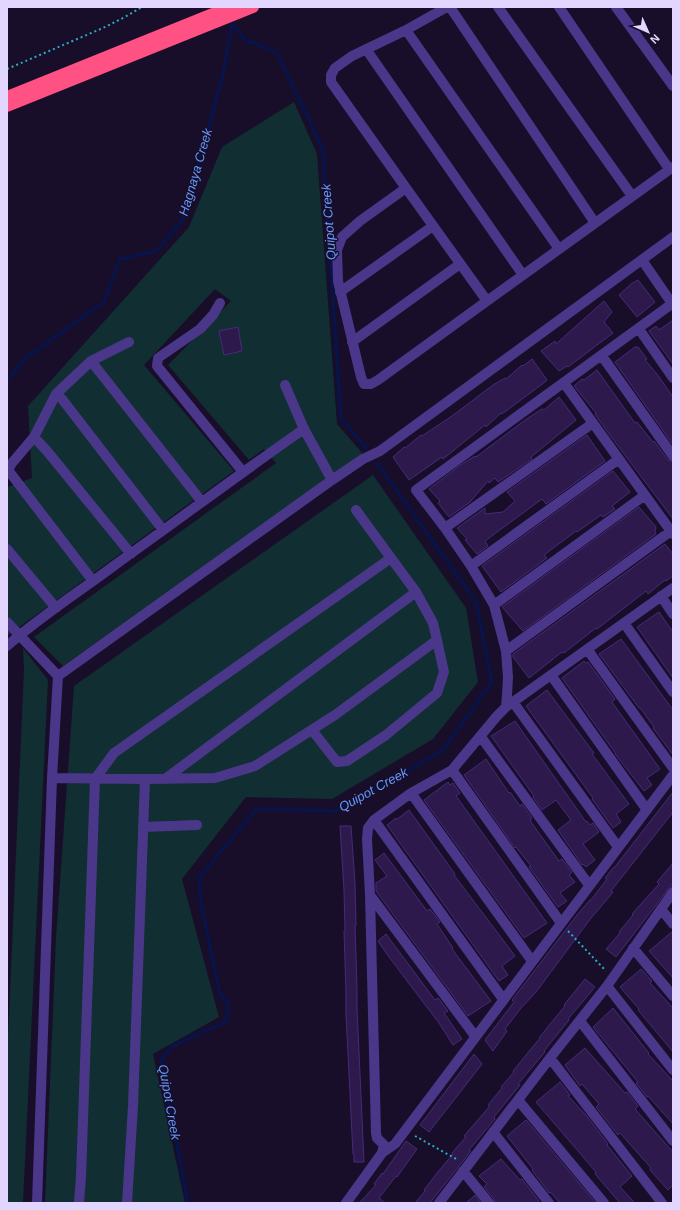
<svg xmlns="http://www.w3.org/2000/svg" width="680" height="1210" font-family="Arial,sans-serif">
  <style>
    .green { fill: #112e33 }
    .lines { fill: none; stroke-linecap: round; stroke-linejoin: round }
    .stream { stroke: #071349; stroke-width: 3.5 }
    .building { fill: #2d194b; stroke: #482a78 }
    .path { stroke: #29acc0; stroke-width: 2; stroke-dasharray: 2 3; stroke-linecap: butt }
    .minor { stroke: #4a378a; stroke-width: 10 }
    .highway { stroke: #ff5183; stroke-width: 12 }
    .labels { text-anchor: middle; stroke-width: 3; stroke-linejoin: round; paint-order: stroke }
    .water-label { font-size: 13px; font-style: italic; fill: #649aff; stroke: #180e29 }
  </style>
  <rect width="100%" height="100%" fill="#180e29"/>
  <path class="green" d="M294 102 317 154 337 424 363 454 63 666 34 637 276 463 264 449 249 460 168 365 231 301 215 289 144 365 234 471 7 636V487L32 478 28 406 189 227 222 147Z
    M373 475 466 608 478 682 433 739 332 799 246 797 182 879 219 1017 153 1054 185 1203H45L56 938 74 686Z
    M23 648 48 680 23 1203H7V1062L24 669Z"/>
  <g class="lines">
    <path class="stream" d="M232 24 246 41 260 45 277 53 323 149 341 418 366 448
      M7 380 26 358 104 302 120 259 157 251 182 220 222 79 232 24
      M188 1203 161 1060 171 1047 227 1021 228 1003 220 994 200 899 199 878 256 809 336 811 442 751 492 682 476 602 377 463"/>
  </g>
  <path class="building" d="M638 280 655 302 637 317 619 295 631 284Z
    M604 301 612 312 604 322 613 333 568 367 567 366 559 371 541 351 555 341 556 344Z
    M673 320V364L649 331 656 326 659 330Z
    M238 327 242 351 224 355 219 331Z
    M635 347H638L647 359 645 360 657 374 673 397V445L615 362Z
    M532 359 547 380 545 382 502 414 501 413 486 427 485 425 443 459 442 457 409 480 393 457 404 447 405 448 421 435 422 436 452 416 493 385 505 378 506 379 522 365 523 366Z
    M597 370 635 423 637 422 653 442 654 441 668 460 673 462V519L609 434 595 414 596 413 574 386 582 379 584 380Z
    M559 397 576 420 531 457 532 459 498 482 495 478 489 483 488 481 470 502 449 517 438 503 440 501 429 489 459 466 475 456 476 457 525 420 542 409 544 410Z
    M587 435 605 461 546 504 542 499 531 507 485 541 488 546 477 554 465 540 467 539 457 528 485 508V514L503 512 515 501 507 492Z
    M613 471 630 492 612 506 615 509 603 517 601 515 577 532 576 531 544 555 547 558 501 592 482 566Z
    M639 507 656 527 655 532 656 534 523 631 502 607Z
    M665 544 673 554V576L666 581 665 580 648 594 646 591 597 629 596 628 564 653 562 652 529 678 513 657V654Z
    M659 612 673 632V678L637 627Z
    M621 639 673 710V755L653 728 654 727 640 708H639L599 654Z
    M584 661 586 663 588 662 615 699 612 702 660 769 647 778 652 785 644 791 615 754H616L562 678Z
    M547 690 594 753 592 754 629 804 616 814 621 822 613 828 592 799 593 798 526 706Z
    M515 721 586 822 587 821 590 825 593 823 599 832 583 844 595 860 586 867 583 864 582 865 558 830 571 820 556 800 542 810 533 797 534 796 491 736Z
    M486 759 509 793 510 792 520 806 522 804 532 818 530 819 531 822 559 861 562 859 572 872 569 875 575 882 560 893 567 901 558 907 529 867 531 866 516 847 515 848 464 775Z
    M448 782 450 785 453 783 460 793 456 796 547 923 524 938 424 800Z
    M673 792V812L611 891 613 892 604 903 591 918 536 992 521 1008 505 1029 507 1031 493 1051 485 1040 514 1002 512 1000 577 915 590 900H591L607 879 605 878 614 867V868Z
    M409 810 455 874 454 875 515 956 502 966 508 975 499 981 387 825 396 818V820Z
    M340 826H351L355 883 356 926H355L357 988V1008L364 1162H354V1154H353L346 1014V992L344 931H345L344 890Z
    M384 853 427 911 430 909 440 922 437 924 453 948 452 949 491 1001 468 1016 376 891V883L387 876 375 860Z
    M673 863V883L616 957 606 949 620 933 619 932 633 915 632 914 659 884 657 882Z
    M673 931V978L649 951Z
    M386 934 435 1000 438 998 448 1011 444 1013 462 1039 453 1045 439 1023 389 957 378 941Z
    M641 969 652 981 650 983 673 1008V1052L638 1010 639 1009 620 987Z
    M585 979 595 987 568 1019 569 1020 544 1051 545 1052 518 1084 520 1085 494 1117 495 1119 469 1150 471 1151 430 1203H415L425 1191 424 1190 437 1173 453 1154 452 1153 466 1137 464 1136 490 1106 488 1105 502 1088 501 1087 514 1072 513 1071 540 1038H539L551 1023 565 1006 564 1005Z
    M613 1008 649 1053 648 1054 673 1081V1124L648 1096 647 1097 636 1083 638 1082 593 1027Z
    M585 1048 625 1093 627 1092 638 1106 635 1109 673 1152V1185L668 1190 650 1170 651 1168 620 1133 618 1135 596 1107 599 1104 582 1084 580 1086 565 1065Z
    M474 1054 482 1064 429 1132 420 1125Z
    M560 1082 570 1095 568 1096 586 1115 608 1144 607 1145 632 1176 620 1187 635 1203H620L595 1174 596 1172 536 1102Z
    M526 1120 590 1196 596 1203H560L550 1192 549 1193 532 1170 533 1169 507 1136Z
    M406 1141 417 1149 397 1177 396 1176 379 1198 385 1203H359L376 1185 374 1184 382 1173 383 1174Z
    M501 1159 520 1180 522 1179 539 1201 537 1203H495L494 1199 484 1187 487 1184 479 1176Z
    M475 1195 481 1203H466Z"/>
  <g class="lines">
    <path class="path" d="M7 69 103 28 125 17 142 7
      M568 931 606 971
      M415 1136 458 1160"/>
    <path class="minor" d="M450 7 595 223
      M498 7 632 196
      M559 7 669 169
      M616 7 673 86
      M406 30 559 249
      M366 49 523 275
      M406 188 487 301 378 380 371 384H364L361 377 338 281 337 250 342 237 360 221 406 188 331 82V75L335 68 352 56 406 30 447 7
      M642 260 673 305
      M340 292 433 226
      M487 301 673 167
      M220 303 213 315 200 329 158 358 157 366 243 472
      M673 303 416 490 445 528 471 566 494 605 506 651 508 677 507 695 506 707 497 716 452 770 411 793 374 820 368 828 367 839 370 895 376 1133 377 1138 384 1145 382 1153 395 1144 673 775
      M639 329 673 378
      M352 342 460 264
      M602 356 673 456
      M91 361 129 342
      M564 383 673 534
      M285 385 304 429 332 480
      M34 437 56 394
      M356 510 391 558
      M445 528 593 423
      M163 530 62 399 56 394 91 361 202 502
      M7 549 56 608
      M471 566 619 459
      M93 581 8 470 12 463 34 437 47 451 131 554
      M661 596 673 614
      M494 605 645 495
      M7 622 58 676
      M624 623 673 692
      M7 646C42 615 82 590 119 562 181 518 242 472 304 429
      M587 649 673 768
      M506 651 671 531
      M551 675 647 810
      M513 702 618 847
      M506 707 673 588
      M312 730 337 762 347 761 386 735 437 693 444 672 437 640
      M481 737 589 885
      M452 770 561 923
      M52 778 145 779 133 1106 127 1203
      M145 779 215 778 255 766 335 715 437 640 433 623 416 592 165 779
      M411 793 532 961
      M374 820 503 999
      M143 827 197 825
      M370 895 475 1036
      M661 909 673 924
      M633 948 673 996
      M607 986 673 1070
      M580 1021 673 1141
      M550 1058 662 1203
      M518 1100 604 1203
      M493 1132 549 1203
      M463 1171 489 1203
      M37 1203 52 778 58 676 332 480 363 459 380 451 673 237
      M79 1203 81 1177 95 779 114 753 391 558 416 592
      M346 1203 382 1153
      M439 1203 550 1058 607 986 673 892"/>
    <path class="highway" d="M7 97 230 7
      M7 106 253 7"/>
  </g>
  <g class="labels">
    <g class="water-label">
      <text transform="translate(195 172) rotate(-74)" y="5">Hagnaya Creek</text>
      <text transform="translate(328 222) rotate(-94)" y="5">Quipot Creek</text>
      <text transform="translate(373 789) rotate(-29)" y="5">Quipot Creek</text>
      <text transform="translate(170 1102) rotate(80)" y="5">Quipot Creek</text>
    </g>
  </g>
  <rect width="680" height="1210" fill="none" stroke="#e2d6ff" stroke-width="16"/>
  <g transform="translate(648 32) rotate(135)" stroke="#180e29" stroke-width="3" paint-order="stroke">
  <path d="M0-3L7 15L0 10L-7 15Z" fill="#e2d6ff"/>
  <text y="-6" font-size="11" font-weight="bold" text-anchor="middle" fill="#e2d6ff">N</text>
  </g>
</svg>
